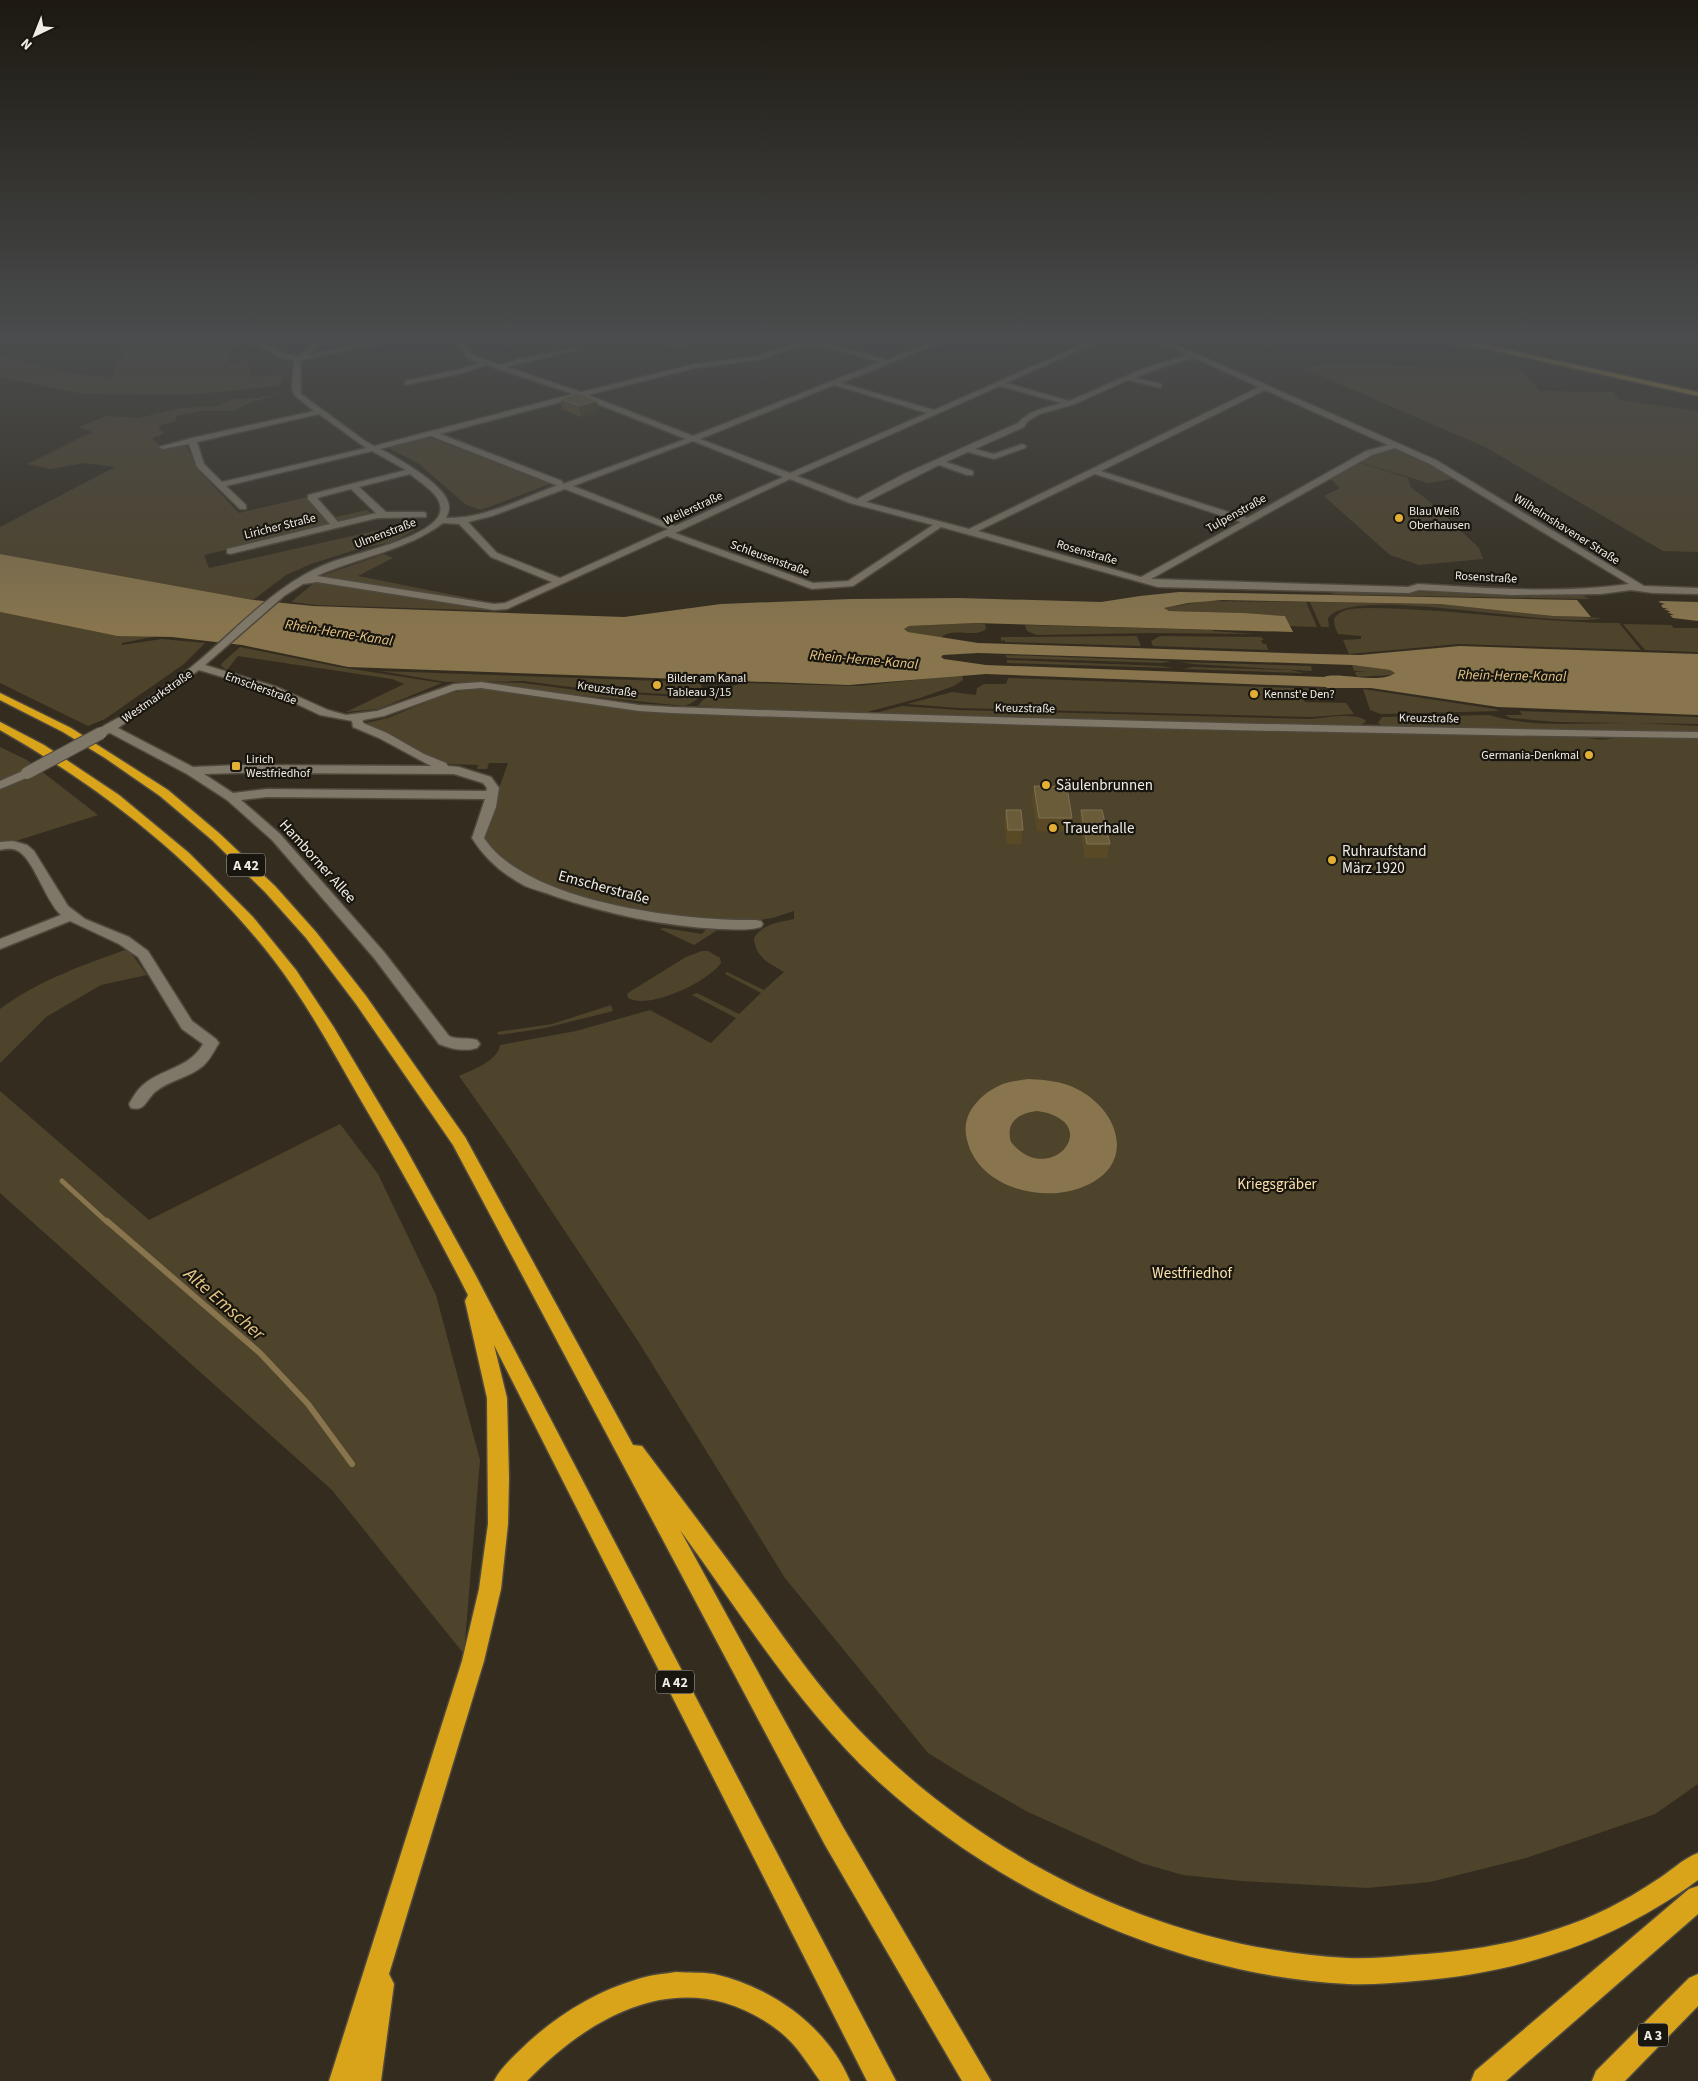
<svg xmlns="http://www.w3.org/2000/svg" width="1698" height="2081" font-family="'Source Sans 3',sans-serif">
  <style>
    .green { fill: #4e432b }
    .water { fill: #88754e; fill-rule: evenodd }
    .lines { fill: none; stroke-linecap: round; stroke-linejoin: round }
    .stream-far1 { stroke: #88754e; stroke-width: 5 }
    .stream { stroke: #88754e; stroke-width: 6 }
    .minor-casing { stroke: #4f493d; stroke-width: 3 }
    .major-casing { stroke: #4f493d; stroke-width: 3 }
    .highway-casing { stroke: #4f493d; stroke-width: 3 }
    .minor { fill: #7f7767; fill-rule: evenodd }
    .major { fill: #b59239; fill-rule: evenodd }
    .highway { fill: #d9a41a; fill-rule: evenodd }
    .minor-bridge-casing { stroke: #4f493d; stroke-width: 14; stroke-linecap: butt }
    .minor-bridge { stroke: #7f7767; stroke-width: 12 }
    .wall { fill: #594924 }
    .shaded-wall { fill: #44371a }
    .building { fill: #6a5b39; stroke: #7f7254 }
    .poi-dot { fill: #e2af34; stroke: #19160f; stroke-width: 2 }
    .labels { text-anchor: middle; stroke-width: 4.5; stroke-linejoin: round; paint-order: stroke }
    .far-street-label { font-size: 12px; fill: #f2ede4; stroke: #19160f }
    .far-poi-label { font-size: 12px; fill: #f2ede4; stroke: #19160f; text-anchor: start }
    .far-water-label { font-size: 14px; font-style: italic; fill: #e6c686; stroke: #19160f }
    .shield { fill: #19160f; stroke: #b1aca4; stroke-width: 1 }
    .shield-label { font-size: 14px; font-weight: bold; fill: #f2ede4 }
    .poi-label { font-size: 15px; fill: #f2ede4; stroke: #19160f; text-anchor: start }
    .street-label { font-size: 15px; fill: #f2ede4; stroke: #19160f }
    .park-label { font-size: 15px; fill: #fae0ac; stroke: #19160f }
    .near-water-label { font-size: 19px; font-style: italic; fill: #e6c686; stroke: #19160f }
  </style>
  <rect width="100%" height="100%" fill="#342d1f"/>
  <path class="green" d="M131 335H283L232 346 227 364 248 361 250 377 285 374 279 386 186 395 83 394 0 377V357L76 374 112 377Z
    M1340 365 1519 368 1540 391 1613 392 1620 400 1698 411V552L1663 551 1485 447 1300 367Z
    M282 393 249 403 233 411H200L176 416V421L158 426 164 434 152 438 163 448 186 445 198 470 239 513 307 497 330 518 367 510 372 515 204 555 209 568 383 529 415 530 392 542 355 550 311 564 286 575 253 600 0 554V527L115 467 85 463 50 469 27 464 92 432 78 427 107 416 138 418 181 408 219 406 230 399 257 398Z
    M428 437 550 484 481 510 466 505 419 464 387 447Z
    M1398 447 1459 478 1428 483 1359 462 1375 452Z
    M1354 461 1408 478 1410 486 1437 508 1479 548 1483 559 1419 565 1390 555 1324 496 1340 488 1328 476Z
    M384 554 393 558 358 576 499 604 502 611 316 605 291 602 324 575Z
    M1343 591 1579 594 1590 599 1305 594H1330Z
    M1205 601 1306 602 1317 627 1290 626 1285 616 1244 613 1169 611 1164 608Z
    M1310 602 1440 604 1553 616 1602 618C1553 630 1354 583 1328 618L1329 627H1321Z
    M1365 608C1450 608 1535 623 1619 623L1641 650 1459 644 1349 654 1343 640 1361 639V636L1338 634 1335 627 1334 619C1341 608 1354 609 1365 608Z
    M0 612 117 636H157L122 643V645L162 639 205 643 184 664 105 719 88 726 0 683Z
    M975 623 985 624 986 629C974 639 952 626 941 638L908 632 904 629 909 626Z
    M1623 624 1671 625 1674 628H1698V652L1645 650Z
    M1025 625 1212 630 1213 631 1254 634 1151 633 1037 635 1027 631Z
    M1137 636 1141 646 1005 642 1004 640 1001 641V637Z
    M1160 636 1261 637 1264 640H1261L1263 644H1266L1268 650 1153 646 1151 641Z
    M240 647 339 667 442 683 378 709 346 712 404 684 392 679 238 656 227 670 221 666 222 663Z
    M1006 655 1171 661 1162 663 1007 658Z
    M1007 660 1162 666 1172 668 1007 663Z
    M1180 662 1311 666 1312 671 1193 664Z
    M1352 665 1390 670 1395 673 1392 675 1357 677 1355 672 1368 671H1354Z
    M1193 667 1290 670 1304 673 1183 669Z
    M380 671 690 682 700 684 704 690 701 696 593 690 524 681 446 682Z
    M962 675 963 680 954 686 920 698 856 715 698 706C709 690 724 690 742 683L858 686Z
    M1008 678 1319 689 1322 692 1319 695 1303 696 1305 702 1346 703 1354 714 1310 717 959 708 907 704 952 692 976 695 977 688 984 684H1006Z
    M488 682 523 683 591 692 699 698 690 704 684 706 463 683Z
    M479 689 497 690 596 706 669 712 1021 725 1287 729 1395 734H1575C1589 739 1607 743 1620 735L1698 736V1784L1655 1814 1526 1858 1430 1882 1367 1888 1242 1881 1183 1875 1141 1863 1028 1812 965 1776 928 1753 785 1578 638 1341 507 1144 459 1076C472 1070 498 1061 500 1045L576 1031 650 1010 711 1043 736 1018 692 995 697 993 739 1014 761 993 725 974 727 972 764 990 784 972C770 963 755 958 754 938 762 924 780 922 794 919V911L772 918 746 922 669 917 580 898 529 879 490 850 481 838 508 763H489L487 769H477L478 765 449 764 433 761 362 724 388 718 448 693Z
    M1363 689 1495 709 1499 711 1381 714 1370 710Z
    M902 706 959 710 1311 719C1324 718 1357 712 1366 721L1359 727 875 713Z
    M1520 711 1698 717V724L1557 722 1510 718 1505 715H1522Z
    M1489 715C1531 728 1578 723 1622 723 1647 723 1673 725 1698 726V733L1451 730C1437 727 1384 730 1378 723L1382 717Z
    M0 747 27 760 98 815 0 846Z
    M713 927 716 931 694 945 660 929 664 928 702 934 707 928Z
    M128 949 147 975 101 985 46 1017 0 1063V1009C39 980 83 965 128 949Z
    M702 951H708L720 958 721 963C708 982 649 1010 628 998L627 994 631 991 686 957Z
    M611 1005 613 1011 545 1028 499 1035 497 1032 552 1024Z
    M0 1091 149 1220 340 1124 378 1174 436 1295 480 1460 464 1654 332 1490 0 1193Z"/>
  <path class="water" d="M0 554 253 600 313 606 624 617 721 604 851 599 959 598 1101 602 1140 596 1179 592 1577 600 1591 617 1553 616 1440 604 1222 600 1188 603 1164 608 1169 611 1244 613 1285 616 1293 632 975 623 909 626 904 629 908 632 978 643 1317 654 1360 655 1460 646 1698 654V715L1498 707 1371 688H1327L1326 687 986 674 849 685 348 667 242 645 172 637 117 636 0 612ZM978 653 1352 665 1390 670 1395 673C1380 685 1338 671 1324 677L986 665 944 659 941 657 943 655Z
    M1661 601 1698 602V621L1673 618 1670 615H1674L1667 612H1671L1664 609 1669 608H1663L1661 605 1665 604 1658 602Z
    M1029 1079C1045 1080 1062 1081 1077 1089 1119 1110 1137 1164 1085 1186 1043 1205 974 1187 966 1135 964 1122 969 1110 978 1101 985 1093 996 1086 1006 1083 1014 1081 1021 1080 1029 1079ZM1037 1111C1107 1121 1050 1190 1011 1142 1005 1122 1019 1113 1037 1111Z"/>
  <g class="lines">
    <path class="stream-far1" d="M62 1181 108 1223"/>
    <path class="stream" d="M107 1221 260 1353 308 1404 352 1464"/>
    <g class="minor-casing">
      <path id="minor" d="M324 335H331L309 355 399 335H412L302 360 300 363 301 394 365 441 374 446 573 394 486 365 459 374 405 385V381L457 370 479 363 467 358 453 335H459L473 355 500 365 519 359 576 348V350L507 367 581 392 695 364 757 356 821 335H831L818 341 887 360 950 335H959L841 383 934 410 1104 335H1113L1006 383 1069 401 1145 368 1188 355 1145 335H1154L1436 460 1644 586 1698 588V594L1653 593 1631 590 1601 594 1512 595 1419 590 1409 593 1158 587 941 527 853 586 812 589 667 536 507 609 494 610 317 582 303 584 284 596 205 665 277 687 328 710 346 715 377 711 454 684 481 682 639 705 672 707C1014 719 1356 727 1698 732V738C1356 734 1014 726 672 713L639 711 481 688 456 690 384 716 363 720V723L387 733 424 754 446 763 448 766 459 767 491 777 499 788 496 807 484 838C527 903 684 921 756 920L761 921 763 924 761 927C748 931 732 929 719 929 663 926 607 914 554 896 545 892 534 890 525 886 504 875 484 858 472 838L485 799 267 797 241 800 280 834 384 952 449 1036C458 1040 468 1037 477 1040L480 1044 477 1048C464 1052 451 1049 439 1044L374 958 272 840 227 800 187 774 110 733 101 736 95 733C102 725 115 720 124 715 143 703 162 689 180 676 231 638 272 583 334 561 358 553 425 538 438 517 449 499 422 484 410 474L359 487 386 512H423L426 513V517L377 518 230 554 227 553V549L330 524 308 499V495L406 470 372 451 226 486 246 505V509H240L197 467 189 444 163 449 159 447 192 438 314 411 294 395 292 388 294 360 281 358 254 342 259 341 286 354 298 357ZM811 343 880 362 693 436 588 395 695 368 758 360ZM1194 358 1259 387 969 529 866 502 939 465 967 475H973V471L946 462 968 452 994 459 1025 448 1026 446 1022 444 994 454 975 449 1024 427 1028 421 1040 414 1075 404 1128 380 1161 388V384L1134 378 1166 366ZM834 385 927 413 790 473 700 439ZM1000 386 1061 403C1045 408 1030 410 1018 423L904 474 857 499 797 476ZM1265 390 1388 445 1366 451 1247 518 1101 471ZM580 397 686 439 563 484 562 481 440 434ZM319 414 366 448 222 482 204 464 197 442ZM431 436 556 485H558C523 498 484 519 446 518 449 512 450 508 448 502 442 483 398 458 380 449ZM693 441 783 477 675 526 573 486ZM1395 448 1430 464 1629 584C1559 594 1488 588 1418 584L1408 587 1151 579 1372 455ZM1095 474 1241 522 1141 577 978 531ZM790 479 850 503 933 525 848 581 813 583 675 533ZM351 489 376 513 338 522 317 498ZM565 489 668 529 560 578 497 553 468 522 492 516ZM443 523 459 524 491 557 552 582 505 603 494 604 317 576C358 557 406 551 443 523ZM199 670 269 691 320 715 352 721 353 727 379 738 431 766 239 765 193 767 118 728ZM239 773 454 774 483 783 487 788 486 791 267 789 233 793 204 774Z
        M652 335H661L684 347 679 348Z
        M27 769 33 773 31 776 0 789V781Z
        M13 841 27 845 34 851 68 906 85 919 129 937 148 951 192 1021 216 1039 219 1043C214 1051 210 1060 203 1066 189 1078 169 1080 155 1092 146 1100 145 1112 131 1108L129 1104C133 1097 137 1090 143 1085 162 1068 189 1069 203 1044L182 1029 138 957 119 944 70 921 0 949V939L61 915C45 901 33 856 16 850 11 848 5 849 0 850V842Z"/>
    </g>
    <g class="major-casing">
      <path id="major" d="M1412 335H1428L1487 345 1698 392V396L1487 349Z"/>
    </g>
    <g class="highway-casing">
      <path id="highway" d="M0 693 71 728 168 790 220 834 275 886 316 932 366 996 465 1137 633 1445 642 1446C681 1498 720 1549 758 1601 789 1645 820 1689 857 1728 984 1860 1163 1948 1347 1958 1369 1959 1391 1957 1412 1955 1461 1952 1510 1945 1557 1929 1592 1918 1625 1901 1655 1881 1670 1872 1682 1859 1698 1853V1880C1614 1942 1519 1973 1415 1981 1393 1983 1370 1985 1348 1984 1180 1976 1004 1895 880 1783 800 1710 743 1616 680 1530L843 1827 991 2081H962L825 1845 453 1145 356 1004 306 938 265 892 212 840 160 796 105 758 63 732 0 700Z
        M0 722 44 745 119 795 189 853 253 917 296 970 333 1026 405 1147 476 1276 896 2081H867L494 1345 507 1398 509 1478 508 1524 501 1589 484 1661 389 1974 394 1984 381 2081H329L462 1661 479 1589 488 1524 487 1398 465 1301 468 1295C434 1228 397 1162 359 1097 332 1050 306 1002 273 959 199 864 104 789 0 730Z
        M1698 1886V1914L1506 2081H1471L1475 2071 1689 1889Z
        M676 1972C688 1973 702 1972 714 1974 771 1987 827 2026 850 2081H820C808 2064 796 2044 779 2031 689 1962 596 2010 527 2081H494C500 2069 509 2061 518 2052 551 2019 593 1992 638 1979 650 1975 663 1974 676 1972Z
        M1698 1974V2006L1625 2081H1592L1596 2071 1689 1978Z"/>
    </g>
    <use href="#minor" class="minor"/>
    <use href="#major" class="major"/>
    <use href="#highway" class="highway"/>
    <g class="minor-bridge-casing">
      <path id="minor-bridge" d="M27 773 101 733"/>
    </g>
    <use href="#minor-bridge" class="minor-bridge"/>
  </g>
  <path class="wall" d="M561 399 599 411 581 417 562 409Z
    M1034 786 1072 818 1071 832 1037 831 1032 800Z
    M1006 810 1023 830 1021 844H1007L1004 823Z
    M1081 810 1110 844 1107 858H1085L1079 824Z"/>
  <path class="shaded-wall" d="M597 401 599 411 581 417 579 406Z"/>
  <path class="building" d="M578 393 597 401 579 406 561 399Z
    M1034 786 1067 787 1072 818H1039Z
    M1006 810H1021L1023 830H1008Z
    M1081 810H1102L1110 844H1087Z"/>
  <linearGradient id="sky" x2="0" y2="1"><stop stop-color="#1d1911"/><stop offset="0.54" stop-color="#4a4c4d"/><stop offset="1" stop-color="#4a4c4d" stop-opacity="0"/></linearGradient>
  <rect width="1698" height="626" fill="url(#sky)"/>
  <g class="poi-dot">
    <circle cx="1399" cy="518" r="5"/>
    <circle cx="657" cy="685" r="5"/>
    <circle cx="1254" cy="694" r="5"/>
    <circle cx="1589" cy="755" r="5"/>
    <rect x="231" y="761" width="10" height="10" rx="2.5"/>
    <circle cx="1046" cy="785" r="5"/>
    <circle cx="1053" cy="828" r="5"/>
    <circle cx="1332" cy="860" r="5"/>
  </g>
  <g class="labels">
    <g class="far-street-label">
      <text transform="translate(693 508) rotate(-25)" y="4">Weilerstraße</text>
      <text transform="translate(1236 513) rotate(-29)" y="4">Tulpenstraße</text>
      <text transform="translate(280 526) rotate(-14)" y="4">Liricher Straße</text>
      <text transform="translate(1567 529) rotate(32)" y="4">Wilhelmshavener Straße</text>
      <text transform="translate(385 533) rotate(-21)" y="4">Ulmenstraße</text>
      <text transform="translate(1087 552) rotate(16)" y="4">Rosenstraße</text>
      <text transform="translate(770 558) rotate(20)" y="4">Schleusenstraße</text>
      <text transform="translate(1486 577) rotate(3)" y="4">Rosenstraße</text>
      <text transform="translate(261 688) rotate(20)" y="4">Emscherstraße</text>
      <text transform="translate(607 689) rotate(8)" y="4">Kreuzstraße</text>
      <text transform="translate(157 696) rotate(-35)" y="4">Westmarkstraße</text>
      <text transform="translate(1025 708) rotate(1)" y="4">Kreuzstraße</text>
      <text transform="translate(1429 718) rotate(1)" y="4">Kreuzstraße</text>
    </g>
    <g class="far-poi-label">
      <text x="1409" y="515">Blau Weiß<tspan x="1409" dy="14">Oberhausen</tspan></text>
      <text x="667" y="682">Bilder am Kanal<tspan x="667" dy="14">Tableau 3/15</tspan></text>
      <text x="1264" y="698">Kennst'e Den?</text>
      <text x="1579" y="759" text-anchor="end">Germania-Denkmal</text>
      <text x="246" y="763">Lirich<tspan x="246" dy="14">Westfriedhof</tspan></text>
    </g>
    <g class="far-water-label">
      <text transform="translate(339 632) rotate(9)" y="5">Rhein-Herne-Kanal</text>
      <text transform="translate(864 659) rotate(5)" y="5">Rhein-Herne-Kanal</text>
      <text transform="translate(1512 675) rotate(1)" y="5">Rhein-Herne-Kanal</text>
    </g>
    <g class="shield">
      <rect x="227" y="853.5" width="38" height="23" rx="4"/>
      <rect x="656" y="1670.5" width="38" height="23" rx="4"/>
      <rect x="1638" y="2023.5" width="30" height="23" rx="4"/>
    </g>
    <g class="shield-label">
      <text x="246" y="870">A 42</text>
      <text x="675" y="1687">A 42</text>
      <text x="1653" y="2040">A 3</text>
    </g>
    <g class="poi-label">
      <text x="1056" y="790">Säulenbrunnen</text>
      <text x="1063" y="833">Trauerhalle</text>
      <text x="1342" y="856">Ruhraufstand<tspan x="1342" dy="17">März 1920</tspan></text>
    </g>
    <g class="street-label">
      <text transform="translate(318 861) rotate(48)" y="5">Hamborner Allee</text>
      <text transform="translate(604 887) rotate(15)" y="5">Emscherstraße</text>
    </g>
    <g class="park-label">
      <text x="1277" y="1189">Kriegsgräber</text>
      <text x="1192" y="1278">Westfriedhof</text>
    </g>
    <g class="near-water-label">
      <text transform="translate(225 1303) rotate(41)" y="7">Alte Emscher</text>
    </g>
  </g>
  <g transform="translate(35 35) rotate(223)" stroke="#19160f" stroke-width="4" paint-order="stroke">
  <path d="M0-4L9 19L0 12L-9 19Z" fill="#f2ede4"/>
  <text y="-8" font-size="14" font-weight="bold" text-anchor="middle" fill="#f2ede4">N</text>
  </g>
</svg>
